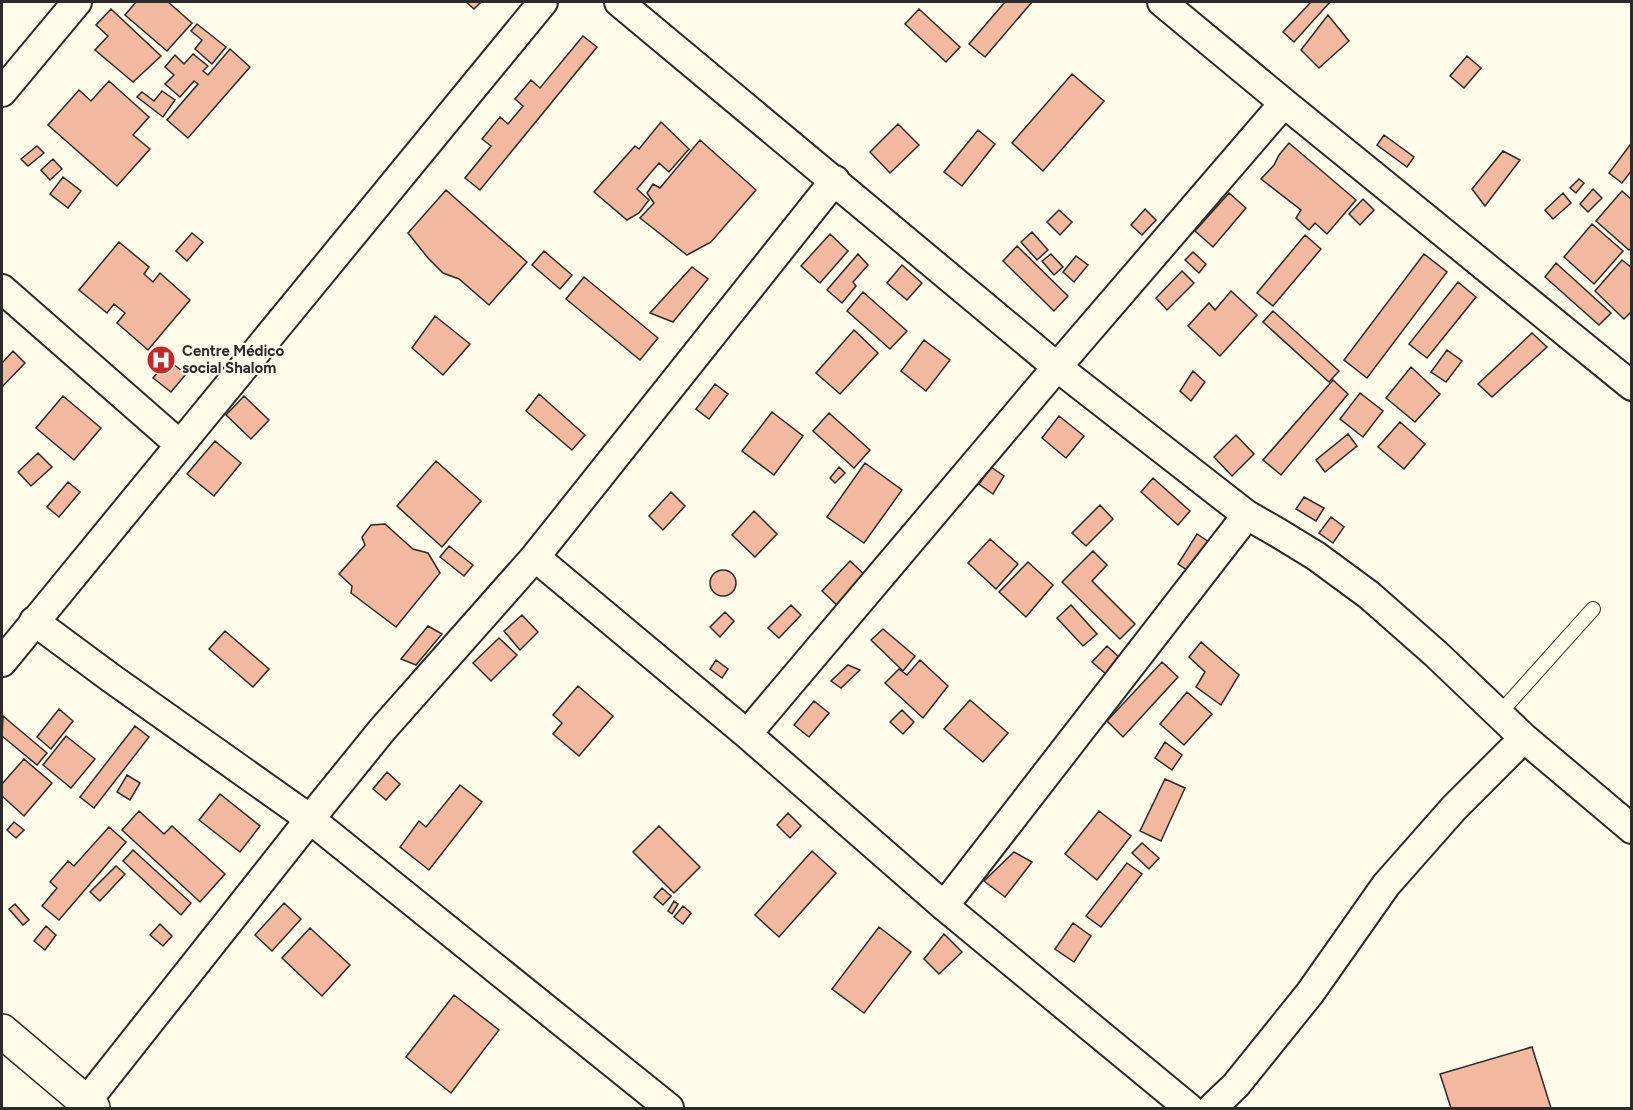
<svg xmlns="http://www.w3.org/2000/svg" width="1633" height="1110" font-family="Figtree,sans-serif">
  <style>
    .building { fill: #f2b8a0; stroke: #2b2b2b; stroke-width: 1.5 }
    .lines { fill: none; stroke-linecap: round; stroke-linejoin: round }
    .lane-casing { stroke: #2b2b2b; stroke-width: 16 }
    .street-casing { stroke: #2b2b2b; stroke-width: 32 }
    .secondary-casing { stroke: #2b2b2b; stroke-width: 36 }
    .lane { stroke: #fdfbea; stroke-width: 14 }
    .street { stroke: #fdfbea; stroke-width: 28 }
    .secondary { stroke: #fdfbea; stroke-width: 33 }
    .labels { text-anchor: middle; stroke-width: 4.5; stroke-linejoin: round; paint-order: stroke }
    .poi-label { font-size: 15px; font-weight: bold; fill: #2b2b2b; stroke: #fdfbea; text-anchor: start }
  </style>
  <rect width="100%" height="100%" fill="#fdfbea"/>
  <path class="building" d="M136 2H168L192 23 167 51 125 15Z
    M466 2H481L474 9Z
    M1005 2H1032L985 57 969 44Z
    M1311 2H1330L1294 42 1283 32Z
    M111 9 161 56 133 82 95 50 108 36 96 25Z
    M919 9 960 47 946 62 905 24Z
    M1328 15 1349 41 1319 68 1301 50Z
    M197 24 226 47 212 64 195 49 202 40 191 31Z
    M583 36 597 47 480 190 465 178 491 146 482 139 500 117 508 124 523 106 515 99 531 80 540 88Z
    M230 49 250 67 188 138 167 120 198 84 194 81 180 97 165 84 174 75 165 67 175 55 184 64 193 54 208 66 203 71 208 75Z
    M1467 56 1481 68 1464 88 1450 76Z
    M1072 74 1104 101 1043 171 1012 143Z
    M109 81 149 117 133 135 150 149 117 186 48 125 79 90 91 101Z
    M162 91 175 100 163 117 137 97 142 92 154 101Z
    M661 122 689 149 669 172 659 163 637 189 649 200 639 213 627 220 594 192 635 146 639 149Z
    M898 124 919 145 890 173 870 152Z
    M978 130 995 144 962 186 944 172Z
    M1384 135 1414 157 1407 167 1377 145Z
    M700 140 756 190 711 242 687 255 640 218 654 203 647 193 653 184 660 188Z
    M1289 143 1356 200 1327 234 1315 223 1309 230 1296 218 1301 210 1261 179 1274 165 1279 155Z
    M1630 145 1632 147V170L1622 183 1609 173Z
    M37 146 44 153 28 166 21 159Z
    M1503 151 1520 160 1485 206 1472 189Z
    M53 159 62 169 50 180 41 170Z
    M63 177 81 191 68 208 50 194Z
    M1579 179 1584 183 1576 193 1570 188Z
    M1593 189 1602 198 1588 212 1580 204Z
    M446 190 527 262 489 305 459 279 443 273 428 258 408 233Z
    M1622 191 1632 200V248L1629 250 1596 221Z
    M1229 193 1246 208 1213 247 1195 231Z
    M1563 193 1571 203 1553 219 1545 210Z
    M1363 199 1374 210 1360 225 1349 214Z
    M1145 209 1156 220 1142 235 1131 225Z
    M1059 210 1072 222 1060 235 1047 222Z
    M1592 224 1623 251 1594 284 1564 257Z
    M1032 232 1048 250 1037 260 1021 242Z
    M192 233 203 242 187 261 176 251Z
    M830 234 848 251 820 283 801 266Z
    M1305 235 1321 249 1273 306 1257 293Z
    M119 242 149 267 144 274 153 282 160 273 190 300 148 350 117 323 125 313 114 304 107 313 79 290Z
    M1017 246 1068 296 1054 311 1003 261Z
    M544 251 572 275 560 289 532 265Z
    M1193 252 1206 264 1199 273 1185 260Z
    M858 254 868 265 853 282 856 286 842 303 827 290Z
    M1051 254 1063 267 1054 275 1042 261Z
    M1424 254 1447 272 1367 378 1344 360Z
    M1076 256 1088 265 1074 282 1063 272Z
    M1622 260 1632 268V311L1624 319 1595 291Z
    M1556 263 1611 313 1599 325 1545 277Z
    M902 265 922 283 907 300 887 283Z
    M692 267 708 279 673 322 650 313Z
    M1182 271 1194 283 1167 310 1156 298Z
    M584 277 658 338 640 360 566 299Z
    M1458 282 1476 297 1427 358 1409 344Z
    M1231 291 1257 315 1220 356 1188 326 1209 303 1215 310Z
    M863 292 907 331 890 349 847 311Z
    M1273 311 1339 371 1329 382 1263 322Z
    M435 316 470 344 443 375 412 348Z
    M854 330 878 353 840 394 816 373Z
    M1532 333 1547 347 1492 397 1478 384Z
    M924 340 950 360 926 391 901 371Z
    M1447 350 1462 361 1446 382 1431 372Z
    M13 351 25 363 2 387V363Z
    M168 360 186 374 171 392 153 378Z
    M1411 367 1440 394 1415 422 1386 398Z
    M1193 371 1205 382 1191 401 1180 391Z
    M1333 380 1348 394 1281 475 1263 460Z
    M715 384 728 394 709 419 696 409Z
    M1360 393 1383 411 1363 437 1340 419Z
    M539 394 585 435 572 450 526 411Z
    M63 396 101 428 74 460 36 428Z
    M244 396 269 420 251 439 226 415Z
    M772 412 803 436 774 475 742 451Z
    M829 413 870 450 854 468 813 431Z
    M1059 416 1084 436 1066 458 1042 438Z
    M1400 422 1425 444 1404 469 1378 447Z
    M1348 434 1357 446 1325 472 1316 460Z
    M1236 435 1254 454 1232 476 1214 457Z
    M215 441 241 463 214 496 187 474Z
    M38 453 52 467 31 486 18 472Z
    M436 461 481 501 442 547 397 506Z
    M865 463 902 490 864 543 827 517Z
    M839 467 845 473 835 483 830 478Z
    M991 467 1004 476 993 494 979 484Z
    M1153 478 1190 511 1178 525 1141 492Z
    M68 482 80 492 59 517 47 507Z
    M671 492 685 506 663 530 649 516Z
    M1304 497 1324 508 1316 521 1296 509Z
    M1100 505 1113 519 1086 546 1072 533Z
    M754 511 777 534 755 557 732 535Z
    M1331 517 1344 527 1333 543 1319 533Z
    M385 524 413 549 428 553 440 573 396 627 351 593 352 586 339 574 365 545 362 537 371 525Z
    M1197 534 1212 544 1193 574 1178 564Z
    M990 539 1018 564 996 589 968 563Z
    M449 546 473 565 464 576 440 557Z
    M1093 551 1107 565 1092 581 1135 624 1120 639 1062 582Z
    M850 561 866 576 838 606 822 591Z
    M1028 562 1053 585 1026 617 999 592Z
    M710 583a13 13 0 1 1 26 0a13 13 0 1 1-26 0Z
    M791 605 801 615 779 638 768 628Z
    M1071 605 1097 634 1083 646 1057 618Z
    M725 612 734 621 720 637 710 627Z
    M522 615 538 632 520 650 504 631Z
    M428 626 442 634 416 665 401 659Z
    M883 629 915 656 903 671 871 640Z
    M225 631 269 669 253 687 209 649Z
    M499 638 517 655 491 681 473 663Z
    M1201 642 1239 675 1221 705 1196 687 1205 672 1189 657Z
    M1107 646 1121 659 1107 675 1092 662Z
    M716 660 728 669 722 678 710 669Z
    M920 660 948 686 923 718 885 683 899 669 907 675Z
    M1162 662 1178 677 1123 737 1107 721Z
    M848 665 860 670 841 688 831 681Z
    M578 686 613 716 579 756 553 734 562 723 553 715Z
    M1187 692 1212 714 1184 745 1160 724Z
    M970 700 1008 733 983 762 944 729Z
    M814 701 829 713 809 737 794 725Z
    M59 709 73 721 51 749 37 737Z
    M902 710 914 722 903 734 890 722Z
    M3 716 47 753 37 765 2 736Z
    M135 726 149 737 94 808 80 797Z
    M66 736 95 759 71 788 43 765Z
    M1165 742 1182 755 1172 770 1155 758Z
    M24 759 52 783 24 816 2 796V784Z
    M387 772 400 784 386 800 373 789Z
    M127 775 140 783 130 800 117 792Z
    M1165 779 1185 788 1161 841 1140 831Z
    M460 785 482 802 429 870 400 847 419 821 426 827Z
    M220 794 260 826 240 852 199 820Z
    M139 811 164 834 172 826 225 874 200 902 122 830Z
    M1099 811 1131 836 1097 880 1065 854Z
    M788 813 801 826 790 838 777 825Z
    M14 822 24 830 16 838 7 830Z
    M659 826 700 867 674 893 633 852Z
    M109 827 126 842 59 920 42 906 57 888 50 882 68 861 74 866Z
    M1142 843 1159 858 1149 869 1132 853Z
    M133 850 191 903 181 915 123 861Z
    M812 851 836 873 779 937 755 915Z
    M1014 852 1032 862 1005 897 984 881Z
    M1127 863 1142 874 1101 927 1086 916Z
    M116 866 125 874 100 901 90 892Z
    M662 888 671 896 663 905 654 897Z
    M674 901 678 904 672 914 668 911Z
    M284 903 301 919 272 951 255 935Z
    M15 904 29 920 23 925 9 909Z
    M683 906 691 913 683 924 674 917Z
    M1073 923 1091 936 1074 962 1055 949Z
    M160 924 172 936 163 946 150 935Z
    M46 926 56 935 45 950 34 941Z
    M879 927 911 952 864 1013 832 989Z
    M310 928 350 965 322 996 282 958Z
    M944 934 962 952 939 974 924 959Z
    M454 995 499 1030 451 1093 406 1057Z
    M1532 1047 1551 1108H1451L1440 1074Z"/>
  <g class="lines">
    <g class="lane-casing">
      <path id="lane" d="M1499 714 1593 609"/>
    </g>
    <g class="street-casing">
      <path id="street" d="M619 2 1057 367 1247 515 944 906
        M1162 2 1284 103 1632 386
        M2 92 77 2
        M2 289 179 444
        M1247 515 1275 531 1316 556 1369 595 1436 654 1524 738 1632 829
        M535 557 747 734 944 906 1189 1108
        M34 621 111 678 310 819 669 1108
        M2 662 543 2
        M747 734 1057 367 1284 103
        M86 1102 310 819 382 730 535 557 835 180
        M1212 1108 1236 1085 1310 993 1386 885 1454 808 1524 738"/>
    </g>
    <g class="secondary-casing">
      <path id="secondary" d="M2 1031 93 1108"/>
    </g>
    <use href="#lane" class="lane"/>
    <use href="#street" class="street"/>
    <use href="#secondary" class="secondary"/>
  </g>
  <defs>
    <g id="hospital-disc" transform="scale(1.5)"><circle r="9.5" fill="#c62828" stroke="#fdfbea"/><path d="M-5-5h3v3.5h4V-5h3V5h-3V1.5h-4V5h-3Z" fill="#fff"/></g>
  </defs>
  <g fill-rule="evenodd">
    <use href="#hospital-disc" x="161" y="360"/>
  </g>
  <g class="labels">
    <g class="poi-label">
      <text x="182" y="356">Centre Médico<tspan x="182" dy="17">social Shalom</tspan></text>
    </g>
  </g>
  <rect width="1633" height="1110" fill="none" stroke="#2b2b2b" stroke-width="6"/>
</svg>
